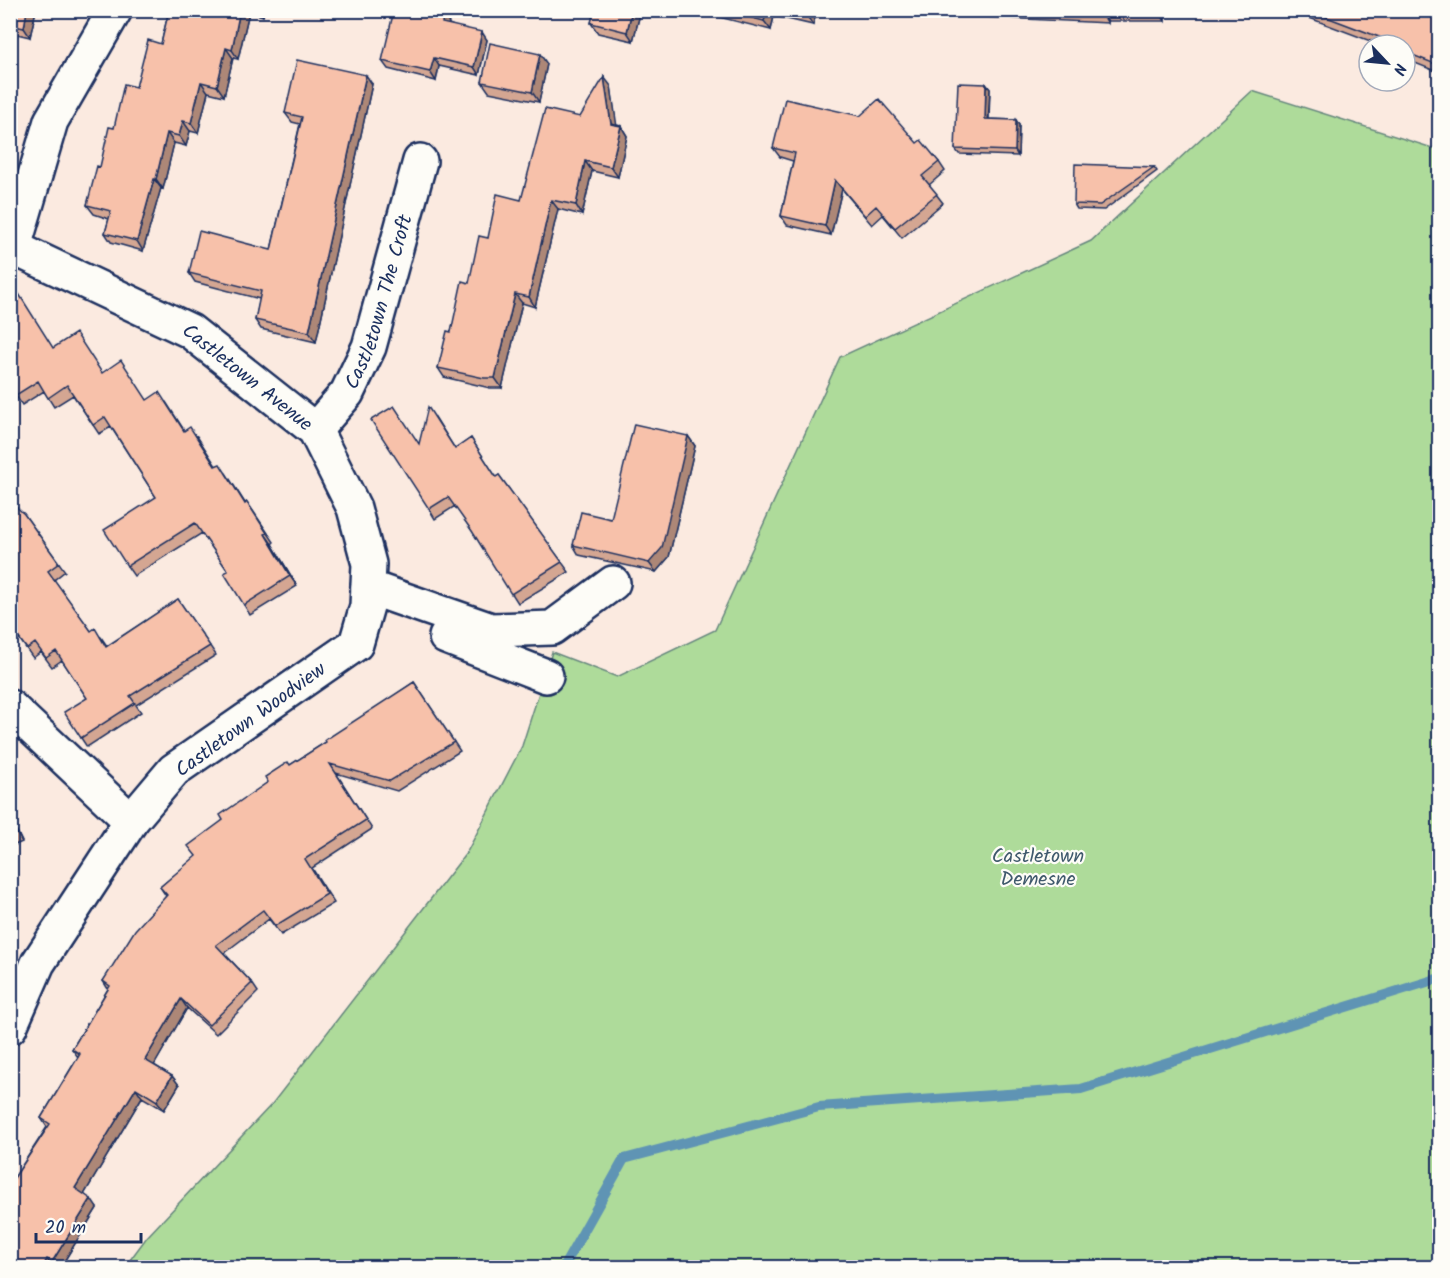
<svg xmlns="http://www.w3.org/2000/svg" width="1450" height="1278" font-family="Kalam,sans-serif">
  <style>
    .green { fill: #aedb9a; stroke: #64857c; stroke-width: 1.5 }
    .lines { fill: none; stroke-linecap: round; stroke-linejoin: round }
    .stream { stroke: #5f94b4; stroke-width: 10 }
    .minor-casing { stroke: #1b2f5e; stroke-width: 38 }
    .minor { stroke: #fdfcf7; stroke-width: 33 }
    .wall { fill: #d4a692; stroke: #1b2f5e; stroke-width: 1.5 }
    .shaded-wall { fill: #ad8777; stroke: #1b2f5e; stroke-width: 1.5 }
    .building { fill: #f7c1aa; stroke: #1b2f5e; stroke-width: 1.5 }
    .labels { text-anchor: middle; stroke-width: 4.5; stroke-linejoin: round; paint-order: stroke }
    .street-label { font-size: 20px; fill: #1b2f5e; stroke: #fdfcf7 }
    .park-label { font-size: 20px; fill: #405a6d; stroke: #fdfcf7 }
  </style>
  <rect width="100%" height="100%" fill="#fbeae0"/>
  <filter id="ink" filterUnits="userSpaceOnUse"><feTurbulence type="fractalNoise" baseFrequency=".0167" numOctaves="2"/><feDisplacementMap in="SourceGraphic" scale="12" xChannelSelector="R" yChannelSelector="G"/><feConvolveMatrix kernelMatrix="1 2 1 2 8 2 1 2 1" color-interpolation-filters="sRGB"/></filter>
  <g filter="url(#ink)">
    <path class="green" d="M1252 91 1439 150V1267L124 1268 147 1237 272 1104 467 852 522 746 552 652 617 677 715 630 840 357 1091 241Z"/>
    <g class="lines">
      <path class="stream" d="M563 1268 624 1159 819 1107 1081 1089 1440 978"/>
      <g class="minor-casing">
        <g id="minor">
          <path id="s1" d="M10 246 190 331 315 430 354 508 369 564 367 606 356 644 174 770 131 821 38 963 10 1027"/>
          <path d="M14 247 51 121 115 10"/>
          <path id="s2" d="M315 430 347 393 369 347 420 161"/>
          <path d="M368 587 491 630 552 628 613 583"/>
          <path d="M446 637 546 676"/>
          <path d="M10 707 131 821"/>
        </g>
      </g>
      <use href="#minor" class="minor"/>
    </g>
    <path class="wall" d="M10 10H36L30 37 17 34 10 66Z
      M169 10H265L263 16 249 12 238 59 233 58 224 96 208 92 198 133 190 131 186 146 174 143 163 189 161 188 143 251 111 242 105 233 109 219 94 214 87 205 114 128 136 87 161 44Z
      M585 10H641L633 41 598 33 591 23 594 13Z
      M691 10H817L813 25 774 16 771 30Z
      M937 10H1436L1440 12V73L1405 59V45H1381L1291 11 1165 12V21H1108V23L940 15Z
      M443 15 449 24 487 40 479 75 439 66 436 81 388 69 382 61Z
      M547 64 539 102 489 92 482 82Z
      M372 84 316 342 261 329 255 320 260 299 195 282 189 273 271 250 300 124 292 122 285 113Z
      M986 84 990 89 989 119 1016 120 1019 125 1018 156 959 154 955 149Z
      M611 86 616 125 621 126 627 136 618 177 592 171 582 215 558 209 535 307 522 303 502 388H490L444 377 438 368 469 283 488 238 521 200 580 117Z
      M917 143 939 162 945 171 929 185 943 203 902 238 883 215 872 225 842 189 831 235 787 225 781 216 793 161 780 157 773 148Z
      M1154 167 1157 171 1104 210 1077 209 1074 204Z
      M54 348 103 373 147 400 166 402 184 430 197 436 216 466 226 473 245 503 247 502 274 542 272 544 297 586 250 615 244 605 228 571 202 533 134 576 127 566 156 497 111 427 99 434 73 395 54 407 44 391 22 405 10 387Z
      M435 417 455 449 471 438 496 477 499 475 569 572 518 603 473 532 455 506 435 519 429 509 419 444Z
      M688 436 695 446 669 557 656 572 579 555 573 545 611 519Z
      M24 514 65 571 54 580 91 631 101 637 107 646 178 599 216 655 136 705 141 712 87 747 81 738 87 698 62 660 52 667 41 652 33 658 10 626Z
      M414 682 460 751 397 791 336 773 372 829 312 868 334 903 281 935 269 919 224 953 252 983 258 992 216 1034 187 1008 154 1065 172 1076 179 1085 164 1110 142 1097 84 1194 97 1208 60 1268H10L12 1188 10 1184 47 1127 41 1118 78 1057 72 1049 108 989 103 981 166 896 160 887 196 857 223 820 268 782 290 765 326 742Z
      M10 817 22 842 10 847Z"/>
    <path class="shaded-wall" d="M27 10H36L30 37 24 28Z
      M240 10H248L249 12 238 59 232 50Z
      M260 10H265L263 16Z
      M632 10H641L633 41 627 32Z
      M767 10H770L774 16 771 30 764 21Z
      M808 10H817L813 25 807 16Z
      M1158 10H1164L1165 12V21Z
      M1101 11 1108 21V23L1101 13Z
      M443 15 449 23 447 31 442 23Z
      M11 25 17 34 10 66Z
      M482 32 487 40 479 75 474 67Z
      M226 48 233 58 224 96 217 86Z
      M540 54 547 64 539 102 532 92Z
      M434 58 439 66 436 81 430 72Z
      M366 75 372 84 316 342 309 332Z
      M604 77 611 86 618 134 611 124Z
      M201 82 208 92 198 133 191 123Z
      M986 84 990 89 988 124 985 119Z
      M1016 120 1019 125 1018 156 1015 151Z
      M183 121 190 131 186 146 179 136Z
      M621 126 627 136 618 177 611 167Z
      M167 133 174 143 163 189 156 179Z
      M585 161 592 171 582 215 576 205Z
      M154 179 161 188 143 251 137 241Z
      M835 180 842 189 831 235 825 226Z
      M551 200 558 209 535 307 529 297Z
      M515 294 522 303 502 388 495 378Z
      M688 436 695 446 669 557 656 572 649 563Z
      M265 534 272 544 297 586 290 576Z
      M10 817 22 842 10 822Z
      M181 999 187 1008 152 1069 145 1060Z
      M172 1076 179 1085 164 1110 157 1101Z
      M136 1088 142 1097 82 1198 75 1188Z
      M91 1199 97 1208 60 1268H56L52 1262Z
      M47 1259 53 1268H42Z"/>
    <path class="building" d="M10 10H27L24 28 10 25Z
      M169 10H240L232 50 226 48 217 86 201 82 191 123 183 121 179 136 167 133 156 179H154L137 241 105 233 111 211 87 205 97 166 100 167 109 127 114 128 124 84 136 87 148 40 161 44Z
      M394 10H424L443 15 442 23 482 32 474 67 434 58 430 72 382 61Z
      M594 10H632L627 32 591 23Z
      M722 10H767L764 21Z
      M784 10H808L807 16Z
      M1041 10H1158L1101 11V13Z
      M1308 10H1436L1440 12V66L1405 52V45H1386L1385 44 1387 40Z
      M490 43 540 54 532 92 482 82Z
      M297 60 366 75 309 332 255 320 261 291 189 273 199 231 271 250 302 117 285 113Z
      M604 77 611 124 621 126 611 167 585 161 576 205 551 200 529 297 515 294 495 378H484L438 368 447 331 451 332 462 281 469 283 479 236 488 238 497 194 521 200 545 109 580 117Z
      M958 83 986 84 985 119 1016 120 1015 151 955 149Z
      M785 99 860 116 879 99 917 143 921 140 939 162 922 176 937 194 895 228 876 206 865 216 835 180 825 226 781 216 795 153 773 148Z
      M1075 164 1154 167 1100 205 1074 204Z
      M19 294 53 348 76 333 102 373 121 360 147 400 159 392 184 431 190 427 215 466 220 464 245 504 247 502 267 533 265 534 290 576 244 605 224 573 228 571 195 523 127 566 104 530 156 497 105 417 93 425 67 385 48 398 38 381 16 395 10 387V300Z
      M394 406 419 444 428 407 455 449 471 438 496 477 499 475 562 562 511 594 472 531 448 497 429 509 371 420Z
      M634 424 688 436 662 548 649 563 573 545 581 512 611 519Z
      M10 501 24 514 59 563 48 571 91 631 95 628 106 647 178 599 210 646 130 696 135 703 81 738 64 712 87 698 56 651 46 658 35 643 27 649 10 626Z
      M414 682 454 742 390 781 330 764 366 820 305 859 327 894 275 926 263 910 216 945 252 983 209 1025 181 999 145 1060 172 1076 157 1101 136 1088 75 1188 91 1199 52 1262 47 1259 42 1268H10V1190L12 1187 10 1186V1184L50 1124 41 1118 80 1054 72 1049 110 986 103 981 135 930 167 895 160 887 196 856 188 846 223 820 220 815 268 782 265 777 288 762 290 765 326 742 325 740Z
      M10 822 16 832 10 835Z"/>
  </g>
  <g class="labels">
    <g class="street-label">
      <text dy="7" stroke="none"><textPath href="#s2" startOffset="146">Castletown The Croft</textPath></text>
      <text dy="7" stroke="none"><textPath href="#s1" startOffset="273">Castletown Avenue</textPath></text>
      <text transform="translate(250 719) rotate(-36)" y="7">Castletown Woodview</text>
    </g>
    <g class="park-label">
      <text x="1038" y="862">Castletown<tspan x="1038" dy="23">Demesne</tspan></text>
    </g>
  </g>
  <rect width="1450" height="1278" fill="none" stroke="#fdfcf7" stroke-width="36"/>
  <rect x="18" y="18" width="1414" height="1242" fill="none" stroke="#1b2f5e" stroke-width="2" filter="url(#ink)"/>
  <g transform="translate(1387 63) rotate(116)"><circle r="28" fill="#fdfcf7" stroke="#a3aaba" stroke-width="1.5"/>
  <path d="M0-4.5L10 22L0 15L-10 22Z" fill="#1b2f5e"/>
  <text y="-9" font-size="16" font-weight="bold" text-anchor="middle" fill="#1b2f5e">N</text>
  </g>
  <path d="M36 1233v9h105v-9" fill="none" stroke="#1b2f5e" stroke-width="3"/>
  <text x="45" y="1233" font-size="18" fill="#1b2f5e" stroke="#fdfcf7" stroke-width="4.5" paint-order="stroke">20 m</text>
</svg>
